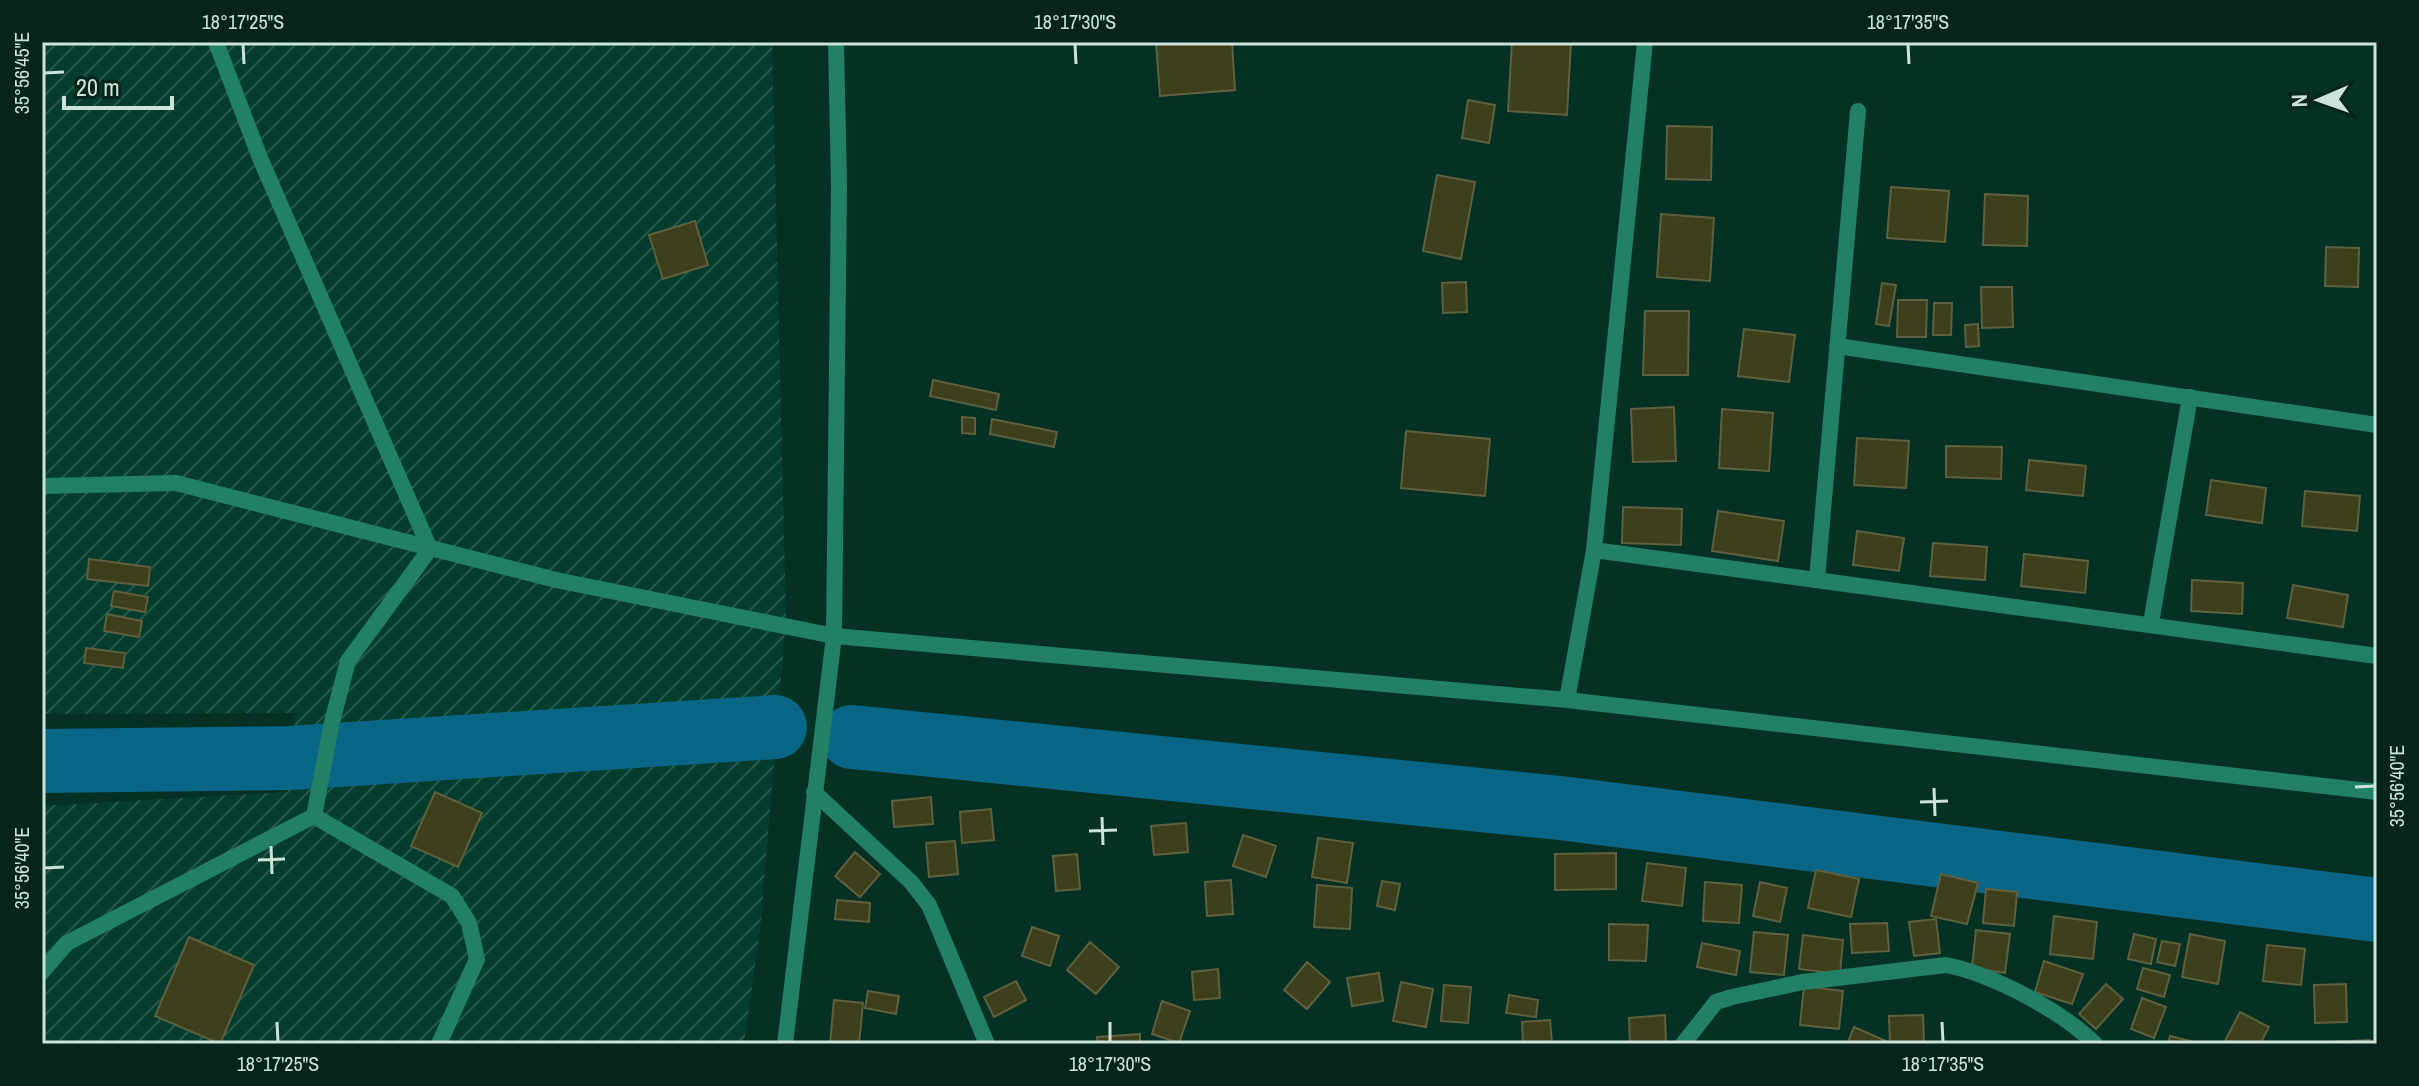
<svg xmlns="http://www.w3.org/2000/svg" width="2419" height="1086" font-family="'Archivo Narrow',sans-serif">
  <style>
    .industrial { fill: url(#industrial-furrows) }
    .lines { fill: none; stroke-linecap: round; stroke-linejoin: round }
    .river { stroke: #096686; stroke-width: 64 }
    .building { fill: #3e3f1d; stroke: #5f603d; stroke-width: 2 }
    .service { stroke: #218065; stroke-width: 16 }
    .minor { stroke: #218065; stroke-width: 16 }
    .ticks { fill: none; stroke: #cde3da; stroke-width: 3 }
    .neatline { fill: none; stroke: #cde3da; stroke-width: 3 }
    .ticks-label { font-size: 20px; text-anchor: middle; fill: #cde3da }
  </style>
  <defs>
    <pattern id="industrial-furrows" width="10" height="10" patternUnits="userSpaceOnUse" patternTransform="scale(2)"><rect width="10" height="10" fill="#043d2e"/><path d="M-1 1l2-2M0 10L10 0M9 11l2-2" fill="none" stroke="#27594c"/></pattern>
  </defs>
  <rect width="100%" height="100%" fill="#043124"/>
  <path class="industrial" d="M42 42H772L786 619 760 929 744 1044H42V806L288 792 295 713 42 714Z"/>
  <g class="lines">
    <path class="river" d="M852 737 1560 808 2377 910
      M42 761 290 758 775 727"/>
  </g>
  <path class="building" d="M1156 42H1232L1235 90 1160 96Z
    M1512 42H1571L1567 115 1508 111Z
    M1468 100 1495 105 1489 143 1462 138Z
    M1667 126 1712 127 1711 180 1666 179Z
    M1437 175 1475 182 1461 259 1423 251Z
    M1891 187 1949 191 1945 242 1887 238Z
    M1985 194 2028 196 2027 246 1983 245Z
    M1661 214 1714 218 1710 281 1657 277Z
    M695 221 708 265 663 279 649 235Z
    M2326 247 2359 248 2358 287 2325 286Z
    M1466 282 1467 312 1443 313 1442 283Z
    M1882 283 1896 285 1889 326 1876 324Z
    M1981 287H2012L2013 327 1982 328Z
    M1898 300H1927L1926 337H1897Z
    M1934 303H1952L1951 335H1933Z
    M1645 311H1689L1688 375H1643Z
    M1978 324 1979 346 1966 347 1965 325Z
    M1744 329 1795 335 1789 382 1738 376Z
    M933 380 999 394 996 410 930 396Z
    M1674 407 1676 461 1633 462 1631 409Z
    M1722 409 1773 413 1769 471 1719 468Z
    M962 417 975 418V434L962 433Z
    M992 419 1057 432 1054 447 990 434Z
    M1406 431 1490 439 1485 496 1401 488Z
    M1857 438 1909 441 1906 488 1854 485Z
    M1946 446 2002 447 2001 479 1946 477Z
    M2029 460 2086 466 2083 496 2026 490Z
    M2211 480 2266 488 2262 523 2206 515Z
    M2305 491 2360 496 2357 531 2302 526Z
    M1623 507 1682 509 1681 545 1622 543Z
    M1718 511 1784 521 1778 561 1712 551Z
    M1857 531 1904 538 1899 571 1853 565Z
    M1933 543 1987 547 1985 580 1930 576Z
    M2024 554 2088 561 2085 593 2021 586Z
    M89 559 150 567 148 586 87 579Z
    M2192 580 2243 583 2242 614 2191 611Z
    M2293 585 2348 595 2343 627 2287 618Z
    M114 591 148 597 145 612 111 606Z
    M107 614 142 621 139 637 104 631Z
    M86 648 125 653 123 668 84 663Z
    M435 792 482 813 458 867 411 846Z
    M931 797 933 824 894 827 892 801Z
    M991 809 994 840 962 843 960 812Z
    M1186 823 1188 852 1154 855 1151 826Z
    M1243 835 1276 846 1266 877 1233 866Z
    M1318 838 1353 843 1347 883 1312 877Z
    M955 841 958 874 929 877 926 843Z
    M855 852 880 874 860 897 835 876Z
    M1616 853V889L1555 890V854Z
    M1077 854 1080 889 1056 891 1053 856Z
    M1647 863 1686 868 1682 906 1642 901Z
    M1816 870 1859 879 1851 917 1808 908Z
    M1941 874 1978 883 1967 924 1931 916Z
    M1231 880 1233 914 1207 916 1205 882Z
    M1382 881 1400 884 1395 910 1377 906Z
    M1705 882 1742 885 1739 923 1703 921Z
    M1760 882 1787 888 1780 922 1753 916Z
    M1317 885 1352 888 1350 929 1314 927Z
    M1986 889 2017 892 2014 926 1983 923Z
    M837 900 870 903 869 922 835 919Z
    M2054 916 2097 922 2093 959 2050 954Z
    M1936 919 1940 953 1914 956 1909 922Z
    M1887 923 1889 951 1852 953 1850 924Z
    M1609 924 1648 925 1646 961 1609 960Z
    M1032 927 1059 936 1050 966 1022 956Z
    M1976 930 2010 934 2005 973 1972 968Z
    M1754 932 1788 935 1784 975 1750 972Z
    M2134 934 2156 939 2151 964 2128 959Z
    M2190 934 2225 941 2218 984 2182 977Z
    M1803 935 1843 940 1840 974 1799 969Z
    M189 937 254 965 220 1044 155 1016Z
    M2162 941 2180 944 2175 966 2157 962Z
    M1090 942 1119 967 1096 994 1067 970Z
    M1702 943 1740 951 1736 975 1697 967Z
    M2267 945 2305 949 2301 985 2263 981Z
    M2044 961 2083 974 2072 1004 2035 992Z
    M1307 962 1330 982 1307 1009 1284 990Z
    M2143 968 2170 975 2164 997 2137 989Z
    M1218 969 1220 998 1194 1000 1192 972Z
    M1379 973 1383 1001 1352 1006 1347 978Z
    M1016 981 1026 1000 994 1017 984 997Z
    M1401 982 1433 989 1426 1027 1393 1021Z
    M2106 984 2123 999 2096 1029 2079 1014Z
    M2346 984 2347 1022 2315 1023 2314 985Z
    M1444 985 1471 987 1468 1023 1441 1021Z
    M1804 986 1843 991 1839 1029 1800 1025Z
    M868 991 899 996 896 1014 865 1008Z
    M1509 995 1538 1000 1536 1017 1506 1013Z
    M2142 998 2166 1007 2154 1038 2131 1029Z
    M834 1000 863 1003 859 1044H830Z
    M1162 1001 1190 1011 1179 1043 1152 1034Z
    M2240 1012 2269 1027 2260 1044 2225 1041Z
    M1665 1015 1666 1044H1630L1629 1018Z
    M1923 1015 1924 1044H1890L1889 1016Z
    M1550 1020 1552 1043 1523 1044 1522 1022Z
    M1854 1027 1886 1041 1885 1044H1847Z
    M1140 1034V1044H1098L1097 1037Z
    M2170 1036 2198 1043V1044H2168Z
    M2370 1040V1044H2329V1042Z"/>
  <g class="lines">
    <path class="service" d="M216 42 260 158 430 549 348 661 332 722 314 816
      M42 486 176 483 556 580 834 636
      M314 816 452 896 469 923 477 959 439 1044
      M42 972 67 943 314 816"/>
    <path class="minor" d="M1837 346 2377 425
      M1594 550 2377 656
      M1817 579 1858 111
      M2151 623 2190 397
      M834 636 1567 700 2377 792
      M1567 700 1594 550 1645 42
      M814 792 911 882 929 905 987 1044
      M785 1044 834 636 839 186 836 42
      M1683 1044 1716 1002 1732 997 1803 982 1946 965C1992 974 2062 1011 2095 1044"/>
  </g>
  <path class="ticks" d="M243 44 244 64M1075 44 1076 64M1908 44 1909 64M44 73 64 72M2355 787 2375 786M1934 788 1935 816M1920 802 1948 801M1102 817 1103 845M1089 831 1117 830M271 846 272 874M258 860 285 859M44 868 64 867M277 1022 278 1042M1110 1022V1042M1942 1022 1943 1042"/>
  <rect width="2419" height="1086" fill="none" stroke="#05251c" stroke-width="88"/>
  <g transform="translate(2319 100) rotate(268)" stroke="#05251c" stroke-width="6" paint-order="stroke">
  <path d="M0-6L14 30L0 20L-14 30Z" fill="#cde3da"/>
  <text y="-12" font-size="22" font-weight="bold" text-anchor="middle" fill="#cde3da">N</text>
  </g>
  <path d="M64 96v12h108v-12" fill="none" stroke="#cde3da" stroke-width="4"/>
  <text x="76" y="96" font-size="24" fill="#cde3da" stroke="#05251c" stroke-width="6" paint-order="stroke">20 m</text>
  <rect x="44" y="44" width="2331" height="998" class="neatline"/>
  <g class="ticks-label">
    <text x="243" y="29">18°17'25"S</text>
    <text x="1075" y="29">18°17'30"S</text>
    <text x="1908" y="29">18°17'35"S</text>
    <text transform="translate(22 73) rotate(-90)" y="7">35°56'45"E</text>
    <text transform="translate(2397 786) rotate(-90)" y="7">35°56'40"E</text>
    <text transform="translate(22 868) rotate(-90)" y="7">35°56'40"E</text>
    <text x="278" y="1071">18°17'25"S</text>
    <text x="1110" y="1071">18°17'30"S</text>
    <text x="1943" y="1071">18°17'35"S</text>
  </g>
</svg>
